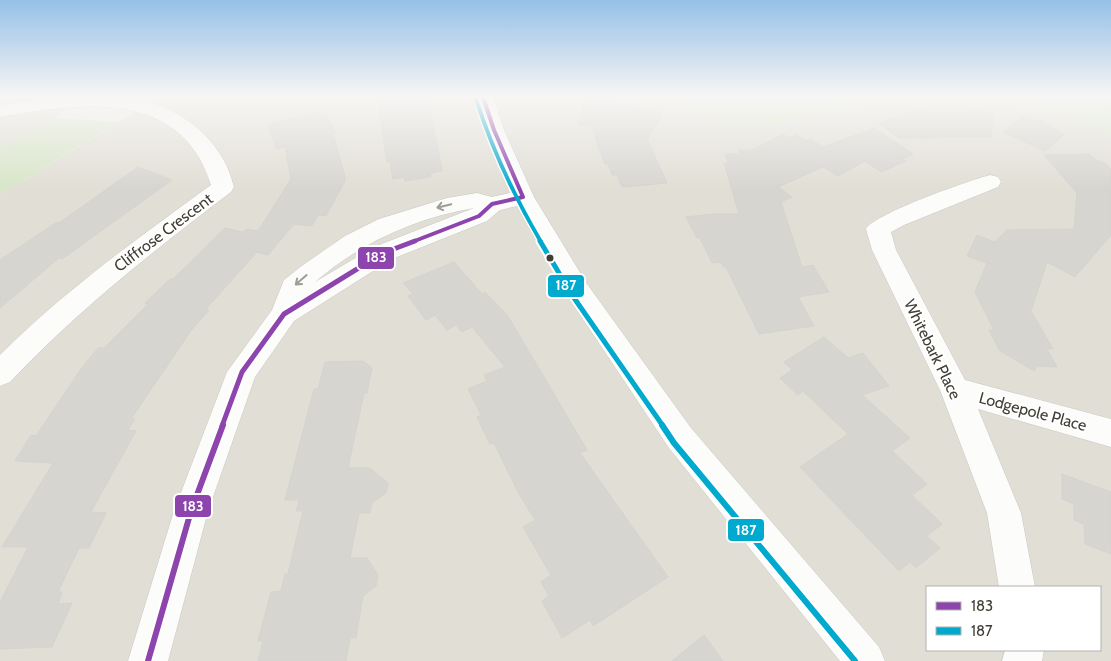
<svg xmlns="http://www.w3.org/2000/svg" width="1111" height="661" font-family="Cabin,sans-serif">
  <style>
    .residential { fill: #e1ded5; fill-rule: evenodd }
    .green { fill: #d8e5c9 }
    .building { fill: #d6d5d0; stroke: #d5d3cd }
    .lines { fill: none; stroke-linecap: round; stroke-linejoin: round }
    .minor-casing { stroke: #c9c8c3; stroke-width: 1 }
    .minor { fill: #fcfcfb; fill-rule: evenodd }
    .bus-1-far2-casing { stroke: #fff; stroke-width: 7 }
    .bus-1-far1-casing { stroke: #fff; stroke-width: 9 }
    .bus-1-casing { stroke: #fff; stroke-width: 10 }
    .bus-2-far2-casing { stroke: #fff; stroke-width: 7 }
    .bus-2-far1-casing { stroke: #fff; stroke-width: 9 }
    .bus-2-casing { stroke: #fff; stroke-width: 10 }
    .bus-1-far2 { stroke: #8e44ad; stroke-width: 4 }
    .bus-1-far1 { stroke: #8e44ad; stroke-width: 5 }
    .bus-1 { stroke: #8e44ad; stroke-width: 6 }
    .bus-2-far2 { stroke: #00a9ce; stroke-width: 4 }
    .bus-2-far1 { stroke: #00a9ce; stroke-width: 5 }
    .bus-2 { stroke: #00a9ce; stroke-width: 6 }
    .oneway { stroke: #9e9d98 }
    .bus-dot { fill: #413e35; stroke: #fff; stroke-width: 2 }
    .labels { text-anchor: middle; stroke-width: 4; stroke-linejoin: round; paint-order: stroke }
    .street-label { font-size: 16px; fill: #413e35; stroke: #fff }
    .line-badge { stroke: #fff; stroke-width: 2 }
    .badge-label { font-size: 14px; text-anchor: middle; font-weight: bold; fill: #fff }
  </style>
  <rect width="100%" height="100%" fill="#edece7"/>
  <path class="residential" d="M0 97H85L53 118 0 148Z
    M160 97H637L751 128 904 97H980L1061 115 1111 133V661H0V195ZM927 587H1100V650H927Z"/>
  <path class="green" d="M637 97H904L751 128Z
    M980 97H1111V133L1061 115Z
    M53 118 118 122 0 195V148Z"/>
  <path class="building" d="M377 96H424L425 101H429L442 171 430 173 431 177 405 181 404 177 393 179 390 162H387Z
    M584 99 620 103 662 114 647 139 667 183 622 187 617 175H612L608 164H605L591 126 579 125Z
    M972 109 993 114 991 137 899 138 878 123 915 111 962 113 966 110Z
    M323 110 336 132 333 133 345 177V181L326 216 318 215 312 226 294 224 268 255 257 252 206 309 209 310 190 332 131 419H135L128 430 136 431 91 512 106 513 89 548H79L58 592H62L58 604 72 603 52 647 0 649V602L28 547H2L53 463 15 461 31 435 36 436 81 369 98 348H104L148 304 145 303 170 279H173L225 228 243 232 246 229 258 231 291 179 285 147 277 149 267 125Z
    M1023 116 1033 120H1042L1052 128 1065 134 1045 151 1003 132Z
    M875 128 913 154 902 159 906 161 881 172 865 161 838 176 823 167 778 187 792 197 781 202 802 267 813 265 829 292 798 297 814 326 759 334 726 267H724L721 262 712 263 700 238H697L686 217 714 214H739L724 163H728L725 154H740L739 150H752L783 134 789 138 796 135 807 141 811 139 823 147Z
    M1090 154 1097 161H1102L1111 169V235L1075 277 1047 262 1031 311 1053 349H1047L1057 367 1037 366 1034 371 1000 351 989 330H994L975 292 987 263 967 256 977 235 995 242 1007 230 1074 229 1077 193 1044 155Z
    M138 167 172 180 62 259 59 258 0 308V260L57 222 59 223Z
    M454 262 482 294 485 292 508 316 587 450 580 453 668 577 593 626 590 620 562 638 542 601 549 596 541 582 551 575 523 527 535 520 519 494 494 443 490 444 477 417 481 415 468 389 487 381 484 375 505 367 472 327 462 332 456 325 447 330 435 315 426 320 408 296 413 294 403 283Z
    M824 337 848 358 863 353 889 386 862 395 910 438 892 451 927 484 912 495 942 524 927 536 940 548 916 568 910 562 899 571 800 467 848 434 803 391 798 395 780 378 792 370 784 362Z
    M363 361 372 368 367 393H364L348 468H370L388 483 386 493 372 503 370 513H359L350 558H367L378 575 376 586 363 596 356 638H350L346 661H258L263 641H258L271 592 281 591 285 574H288L303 511H296L299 500H285L314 389H318L325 362Z
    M1062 474 1111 492V554L1085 544 1084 524 1074 520V504L1062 499Z
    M704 635 723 661H672Z"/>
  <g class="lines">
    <g class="minor-casing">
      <path id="minor" d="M61 97C81 97 102 95 122 97 162 100 203 123 223 159 228 167 231 177 234 187L231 192C153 251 77 311 10 382L0 386V355C64 291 138 238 211 185 181 87 79 103 0 117V105Z
        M473 97H493L504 130 534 197 587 284 691 428 879 647 885 661H840L669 448 569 298 517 206 500 210 487 221 392 259 294 321 255 377 208 511 168 661H128L174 511 227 372 272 310 284 280 303 265 345 236 379 219 447 198 477 193 492 197 510 193 484 130ZM474 208 374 247 315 282C360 243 415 218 474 208Z
        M990 175 998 177 1001 182 998 187 904 225 891 232 896 250 965 380 1111 419V447L978 409 1021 513 1035 587H999L987 513 940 390 872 250 866 229C876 213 968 181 990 175Z
        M1005 650H1044L1042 661H1002Z"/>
    </g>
    <use href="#minor" class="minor"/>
    <g class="bus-1-far2-casing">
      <path id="bus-1-far2" d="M483 97 494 130 523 197
        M412 242 479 216 492 204 523 197"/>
    </g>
    <g class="bus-1-far1-casing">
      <path id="bus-1-far1" d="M222 426 242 372 284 314 383 253 415 241"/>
    </g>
    <g class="bus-1-casing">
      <path id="bus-1" d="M148 661 191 511 223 425"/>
    </g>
    <g class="bus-2-far2-casing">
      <path id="bus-2-far2" d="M476 99C492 149 514 196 541 242"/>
    </g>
    <g class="bus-2-far1-casing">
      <path id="bus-2-far1" d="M540 241 572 295 663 426"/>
    </g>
    <g class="bus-2-casing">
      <path id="bus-2" d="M662 425 674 443 855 661"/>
    </g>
    <use href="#bus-1-far2" class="bus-1-far2"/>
    <use href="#bus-1-far1" class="bus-1-far1"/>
    <use href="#bus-1" class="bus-1"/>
    <use href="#bus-2-far2" class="bus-2-far2"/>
    <use href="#bus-2-far1" class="bus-2-far1"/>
    <use href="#bus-2" class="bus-2"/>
  </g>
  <defs><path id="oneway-shaft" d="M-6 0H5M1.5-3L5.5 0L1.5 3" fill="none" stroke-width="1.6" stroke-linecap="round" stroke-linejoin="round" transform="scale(1.25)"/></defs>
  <g class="oneway">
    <use href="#oneway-shaft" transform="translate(444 206) rotate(166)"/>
    <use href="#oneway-shaft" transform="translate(301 280) rotate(139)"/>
  </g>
  <linearGradient id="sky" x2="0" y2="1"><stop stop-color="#96c0e8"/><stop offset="0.51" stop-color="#f7f6f4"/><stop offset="1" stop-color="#f7f6f4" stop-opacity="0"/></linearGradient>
  <rect width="1111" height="189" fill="url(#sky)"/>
  <circle class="bus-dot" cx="550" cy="258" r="4.5"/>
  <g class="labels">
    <g class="street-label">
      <text transform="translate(163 232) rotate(-37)" y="6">Cliffrose Crescent</text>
      <text transform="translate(933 349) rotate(64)" y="6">Whitebark Place</text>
      <text transform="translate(1033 411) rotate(15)" y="6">Lodgepole Place</text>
    </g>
  </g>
  <g class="line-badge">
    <rect x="357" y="246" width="38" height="24" rx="5" fill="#8e44ad"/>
    <rect x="547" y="274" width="38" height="24" rx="5" fill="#00a9ce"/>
    <rect x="174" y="494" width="38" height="24" rx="5" fill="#8e44ad"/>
    <rect x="727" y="518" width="38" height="24" rx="5" fill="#00a9ce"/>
  </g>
  <g class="badge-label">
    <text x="376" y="262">183</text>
    <text x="566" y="290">187</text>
    <text x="193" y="511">183</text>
    <text x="746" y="535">187</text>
  </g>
  <rect x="926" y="586" width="175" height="65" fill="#ffffff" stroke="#b3b2ae"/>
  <rect x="936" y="602" width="25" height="8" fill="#8e44ad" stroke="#b3b2ae"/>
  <text x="971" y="611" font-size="15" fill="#413e35">183</text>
  <rect x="936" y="627" width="25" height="8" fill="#00a9ce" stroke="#b3b2ae"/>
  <text x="971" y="636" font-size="15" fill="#413e35">187</text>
</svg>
